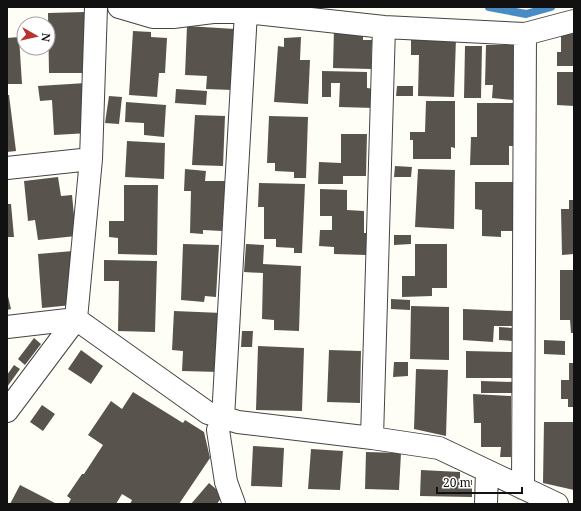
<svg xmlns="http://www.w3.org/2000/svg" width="581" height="511" font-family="'Noto Serif',serif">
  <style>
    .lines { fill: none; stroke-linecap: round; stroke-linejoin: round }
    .stream { stroke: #488cc6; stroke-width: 8 }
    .building { fill: #59534e }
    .minor-casing { stroke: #444; stroke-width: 24 }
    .minor { stroke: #fff; stroke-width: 22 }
  </style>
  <rect width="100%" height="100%" fill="#fefdf6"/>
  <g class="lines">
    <path class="stream" d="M489 7 526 14 551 7"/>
  </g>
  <path class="building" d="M85 12 86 73H49L48 13Z
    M187 26 235 29 232 90 206 89 207 76 185 75Z
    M334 28 363 31V40H372L371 69 333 68Z
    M574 29V66H557V52H561V32Z
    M133 31 151 32V37L167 38 165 73H159L157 97 129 95Z
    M19 37 22 84H7V38Z
    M301 37 300 60H310L308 104 274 102 278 46 284 47V38Z
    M411 38H456L454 97 418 96 419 55H411Z
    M486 45H515L514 100 492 98 493 85H485Z
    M465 46H482L481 98H464Z
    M322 71 367 72V88L375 89V108L339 107 340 83H331V97H322Z
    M557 72H574V106L557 105Z
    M86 83 89 133 54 135 52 100 40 101 38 86Z
    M397 86H413V96H396Z
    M176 89 207 91 206 105 175 103Z
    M7 95H9L16 151 7 152Z
    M109 96 122 97 119 124 105 123Z
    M426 101H455V148L451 147V159H413V140H410V132H425Z
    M126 102 166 105 164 137 144 135V123L125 122Z
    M477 103H520L515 146H509V165H470L471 137H477Z
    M195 115 225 116 223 166 192 165Z
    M269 116 308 117 306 178H294V172L275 171V163H267Z
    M341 134H367L366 176H343V184H318L319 162 341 163Z
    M127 141 165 143 164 179 125 177Z
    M395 166 412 167 411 177H394Z
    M185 169 206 171 205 181H225L222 231 203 230V234L190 233 191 191H184Z
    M418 169 455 170 454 229 415 227Z
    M58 177 61 196 72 195 76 236 38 240 35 220 28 221 24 181Z
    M475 182H515V231H501V237L482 236V210L475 209Z
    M259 183 305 184 302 253H294V248L276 247V239H264V207H258Z
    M124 185H158L157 255 118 254V238L109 237V221H124Z
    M320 189 347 190V210L364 211V233H367L366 255 334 254V247L319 246 320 230H332V216H320Z
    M569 200H574V254L562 255 561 209H569Z
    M7 204H11L14 237H7Z
    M394 235H411V244L394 245Z
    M183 244 219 245 216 297 205 296 204 302 181 300Z
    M246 244 264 245 263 264 301 266 299 331 274 330V320L262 319 263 273 244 272Z
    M415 244H447V288H432V296L402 297V276H415Z
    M73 251 72 305 42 308 38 254Z
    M104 260 157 261 155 332 118 331 119 281H104Z
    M560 270H574V333H571L570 320H560Z
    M7 292 11 309 7 310Z
    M391 299 410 300V310L391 309Z
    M411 306 449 307V360L410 359Z
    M463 309 512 311V326H494L493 342 463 340Z
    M174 311 222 313 219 372 182 371 183 351 172 350Z
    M499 327 513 328V341L499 340Z
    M242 331H253L252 347H241Z
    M34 338 41 344 25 365 18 359Z
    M544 340 565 341V355L544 354Z
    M258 346 304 348 302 411 256 410Z
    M81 350 103 366 91 384 68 369Z
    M329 350 361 351 360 403 327 402Z
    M466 351 513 352V378H466Z
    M394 362H408V376L393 377Z
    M569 363H574V407H568V399H561V380H569Z
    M14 365 20 369 7 387V375Z
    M416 369 448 370 446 436 414 429Z
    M481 381 514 382V393H481Z
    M133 392 183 423 185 420 204 432 210 458 179 504H130L132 500 122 494 116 504H68L71 499 67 496 82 474H84L103 445 88 435 111 401 122 409Z
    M473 394 511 396V457H500L501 447H481V423H474Z
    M42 405 55 414 43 431 30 422Z
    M544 422H574V490L543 483Z
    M253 446 284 448 282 487 251 486Z
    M311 449 343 451 340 490 308 489Z
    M366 452 401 453 399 490 365 489Z
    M421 470 460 472V479L472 480V497L420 496Z
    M209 483 223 495 217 504H191Z
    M20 485 55 503 54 504H10Z"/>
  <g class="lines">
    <g class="minor-casing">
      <path id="minor" d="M119 7 153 17H173L213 12H246L384 27 525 34 523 488
        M525 34 574 21
        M7 168 91 159
        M7 327 76 319 208 413 238 422 372 438 439 448 557 504
        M7 411 76 319 91 159 96 7
        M372 438 384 27
        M234 504 226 482 218 430 223 418 246 12
        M486 504 487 471"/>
    </g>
    <use href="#minor" class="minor"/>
  </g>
  <rect width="581" height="511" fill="none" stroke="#111111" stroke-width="16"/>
  <g transform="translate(36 36) rotate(98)"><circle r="19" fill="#ffffff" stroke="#a0a0a0"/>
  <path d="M0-3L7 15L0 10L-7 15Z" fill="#ba3230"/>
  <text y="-6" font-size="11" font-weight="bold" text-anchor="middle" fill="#111111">N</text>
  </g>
  <path d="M437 487v6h85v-6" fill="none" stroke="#111111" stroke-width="2"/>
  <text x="443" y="487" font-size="12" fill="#111111" stroke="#ffffff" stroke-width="3" paint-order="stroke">20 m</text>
</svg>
